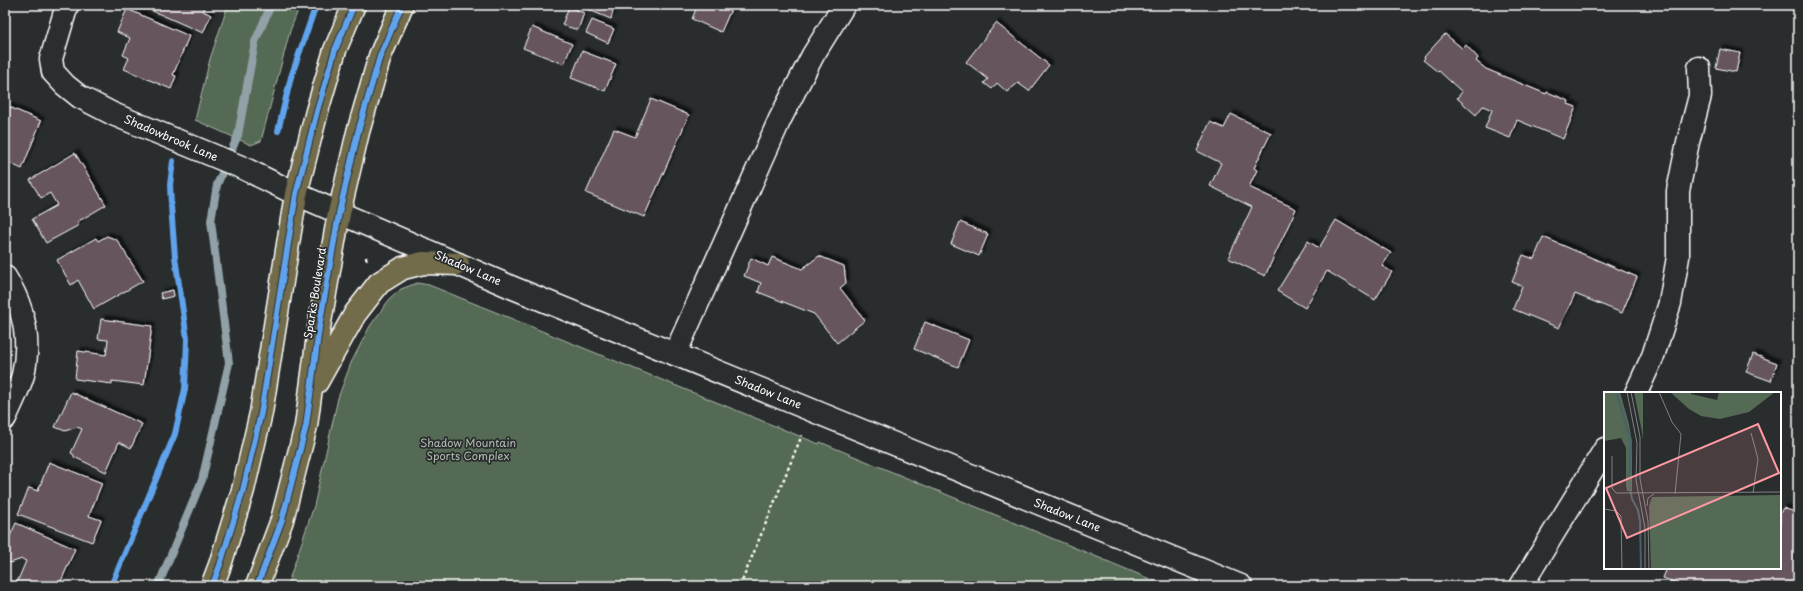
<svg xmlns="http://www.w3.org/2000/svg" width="1803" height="591" font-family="'Playpen Sans',sans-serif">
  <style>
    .green { fill: #556a54; stroke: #aab4aa }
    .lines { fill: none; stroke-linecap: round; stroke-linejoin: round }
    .stream { stroke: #91a1a7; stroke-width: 8 }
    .building { fill: #66555f; stroke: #fff; filter: url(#shadow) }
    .street-casing { stroke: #fff; stroke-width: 25 }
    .secondary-casing { stroke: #fff; stroke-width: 25 }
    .primary-casing { stroke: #fff; stroke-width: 25 }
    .path { stroke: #fff; stroke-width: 2.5; stroke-dasharray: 3 3; stroke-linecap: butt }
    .street { stroke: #2a2d2e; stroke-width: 22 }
    .secondary { stroke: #2a2d2e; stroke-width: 22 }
    .primary { stroke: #736c4b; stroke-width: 22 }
    .cycleway-casing { stroke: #2a2d2e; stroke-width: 8 }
    .cycleway { stroke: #60a3ed; stroke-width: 6 }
    .labels { text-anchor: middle; stroke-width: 3.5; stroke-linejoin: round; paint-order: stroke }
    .street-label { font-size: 11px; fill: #fff; stroke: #2a2d2e }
    .park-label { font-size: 11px; fill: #b2bcb2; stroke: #2a2d2e }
    .inset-river { fill: none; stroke: #47626c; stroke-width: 2 }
    .inset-road { fill: none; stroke: #7f8182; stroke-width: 1 }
    .view { fill: #ff9aa2; fill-opacity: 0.15; stroke: #ff9aa2; stroke-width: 2 }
    .inset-edge { fill: none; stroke: #fff; stroke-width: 2 }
  </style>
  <defs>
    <filter id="shadow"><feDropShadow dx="3.5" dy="-3.5" stdDeviation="1" flood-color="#0009"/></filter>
  </defs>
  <rect width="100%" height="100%" fill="#2a2d2e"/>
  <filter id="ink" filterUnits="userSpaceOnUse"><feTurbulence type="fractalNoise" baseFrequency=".025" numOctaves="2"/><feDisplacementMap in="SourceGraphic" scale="8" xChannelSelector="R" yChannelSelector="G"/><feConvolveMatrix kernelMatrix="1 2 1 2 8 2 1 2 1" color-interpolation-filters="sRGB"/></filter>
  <g filter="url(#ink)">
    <path class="green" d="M228 5H300L290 31 261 141 251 145 195 120 210 59Z
      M417 283 429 285 819 444 820 442 1167 586H287L314 506 338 398 351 363 370 326 389 300 401 289Z"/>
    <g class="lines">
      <path class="stream" d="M158 586 202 480 229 363 211 221 217 185 238 135 255 42 271 5"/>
    </g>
    <path class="building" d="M139 5H206L203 11 211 15 203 33Z
      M591 5H608L614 7 611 19 589 10Z
      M689 5H733L721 32 692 19 696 9Z
      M569 7 584 13 578 30 562 25Z
      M127 9 189 36 173 75 176 76 171 89 124 69 129 58 123 55 130 38 117 32Z
      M592 20 614 29 608 43 586 33Z
      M996 23 1049 65 1029 91 1018 83 1007 92 997 83 992 89 984 83 988 79 966 62Z
      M532 27 572 44 564 64 523 48Z
      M1445 34 1463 49 1466 45 1478 58 1476 61 1486 69 1546 94 1547 92 1569 101 1568 104 1576 107 1563 139 1517 120 1510 138 1485 128 1492 110 1483 106 1476 115 1457 98 1462 92 1439 71 1438 72 1423 60 1425 58 1424 57Z
      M1720 49 1740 53 1736 72 1716 68Z
      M582 51 616 64 605 91 571 78Z
      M651 99 689 115 644 217 586 193 614 129 635 137Z
      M5 105 41 121 22 169 5 161 7 152H5Z
      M1231 114 1271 133 1254 168 1257 170 1249 187 1296 209 1265 276 1228 258 1252 207 1210 186 1221 163 1197 151 1210 122 1224 128Z
      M75 153 106 205 77 222 79 225 46 243 32 219 57 205 50 193 41 198 30 180Z
      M1336 220 1391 253 1382 266 1392 272 1375 300 1327 271 1305 308 1277 291 1308 241 1319 248Z
      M960 222 988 234 979 256 951 244Z
      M107 236 117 240 143 281 94 309 78 280 71 285 57 260 96 238 98 241Z
      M1543 237 1637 277 1622 313 1575 294 1559 328 1513 309 1522 286 1512 282 1523 255 1534 259Z
      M819 256 844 266 846 283 840 288 865 320 837 343 814 314 758 292 761 283 744 276 751 258 768 266 772 257 802 269Z
      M173 290 174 296 162 299 160 293Z
      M101 319 152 326 144 385 112 381V384L75 379 78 351 106 355 108 340 98 339Z
      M925 322 969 340 958 367 914 349Z
      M1753 354 1777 363 1771 381 1746 372Z
      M71 392 142 424 131 448 119 442 106 472 74 457V455L71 453 82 429 77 427 65 431 55 427Z
      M49 462 102 483 89 516 101 520 92 542 18 514 29 488 38 491Z
      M1783 508 1798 513V586H1684L1663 578 1667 568H1780V513Z
      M16 523 75 549 59 586 16 585 26 561 22 559 10 563 5 561V547Z"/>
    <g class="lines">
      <g class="street-casing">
        <path id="street" d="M67 5 51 59 53 72 65 85 80 97 113 114 241 167 296 194
          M5 277C24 307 31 340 23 375 19 389 11 404 5 418
          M675 354 780 119 813 55 844 5
          M1636 393 1653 356 1670 303 1678 257V191L1688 142 1700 96 1699 68
          M1521 586 1605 449"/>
      </g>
      <g class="secondary-casing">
        <path id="secondary" d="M296 194 511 287 1241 586"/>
      </g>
      <g class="primary-casing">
        <path id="primary" d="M317 382 355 314 379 283 403 268 423 263 458 264
          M212 586 220 565 243 490 261 413 296 194 317 111 335 50 354 5
          M257 586 282 520 306 426 319 328 339 213 358 132 380 56 402 5"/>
      </g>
      <path class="path" d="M366 257 367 262
        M740 586 802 435"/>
      <use href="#street" class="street"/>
      <use href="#secondary" class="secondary"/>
      <use href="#primary" class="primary"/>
      <g class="cycleway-casing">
        <path id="cycleway" d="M278 131 291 77 316 5
          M111 586 175 434 185 389 187 339 175 257 171 206 170 185 173 161
          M212 586 220 565 243 490 261 413 296 194 317 111 335 50 354 5
          M257 586 282 520 306 426 319 328 339 213 358 132 380 56 402 5"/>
      </g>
      <use href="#cycleway" class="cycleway"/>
    </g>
  </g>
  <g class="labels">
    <g class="street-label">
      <text transform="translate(171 138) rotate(23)" y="4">Shadowbrook Lane</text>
      <text transform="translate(468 268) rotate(23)" y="4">Shadow Lane</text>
      <text transform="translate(315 293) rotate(-81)" y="4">Sparks Boulevard</text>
      <text transform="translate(768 392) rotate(22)" y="4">Shadow Lane</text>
      <text transform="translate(1067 515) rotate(22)" y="4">Shadow Lane</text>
    </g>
    <g class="park-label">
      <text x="468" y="447">Shadow Mountain<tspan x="468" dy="13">Sports Complex</tspan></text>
    </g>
  </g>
  <g transform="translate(1604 392)">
    <rect width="177" height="177" fill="#2a2d2e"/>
    <path d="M0 0H16L25 32 28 50V99H23L22 93V56L17 46 0 49ZM30 0H39V48L38 40ZM66 0H87V2L113 8 115 0H171L145 20 116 27 97 24 85 17ZM177 103V177H47L45 114 48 105Z" fill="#556a54"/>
    <path class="inset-river" d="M12 0 27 49 25 90 28 107 34 118 36 129 37 177"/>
    <path class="inset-road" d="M23 0 33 51 32 88 41 136V177M27 0 36 45V87L44 129 45 177M55 0 68 30 77 42 71 102M147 41 154 67 149 101M8 64V96L12 101 177 100M43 114 44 106 50 102M0 117 12 119 17 124 18 177"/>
    <path class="view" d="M154 32 175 81 23 146 2 96Z"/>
    <rect width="177" height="177" class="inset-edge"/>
  </g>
  <rect width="1803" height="591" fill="none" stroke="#2a2d2e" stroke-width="20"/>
  <rect x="10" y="10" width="1783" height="571" fill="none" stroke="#fff" stroke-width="1.5" filter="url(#ink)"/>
</svg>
